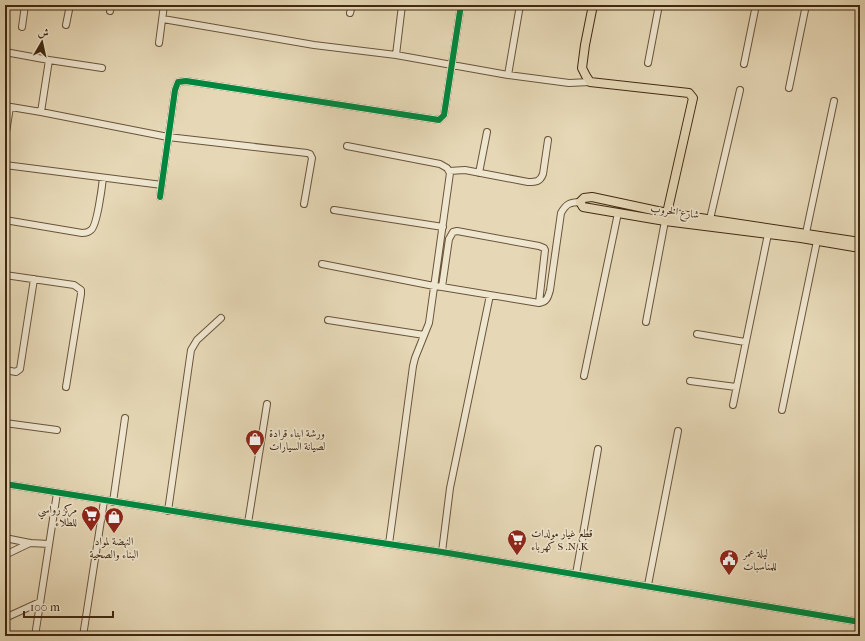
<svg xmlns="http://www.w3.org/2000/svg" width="865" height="641" font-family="'IM FELL French Canon',Amiri,serif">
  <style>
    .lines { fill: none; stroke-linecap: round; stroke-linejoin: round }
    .minor-casing { stroke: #6a543a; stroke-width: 8 }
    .major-casing { stroke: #402810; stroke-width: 10 }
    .minor { stroke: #efe6d0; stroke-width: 6 }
    .major { stroke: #e6d8b6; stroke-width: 8 }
    .cycleway-casing { stroke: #efe6d0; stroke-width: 8 }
    .cycleway { stroke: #00873e; stroke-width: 6 }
    .labels { text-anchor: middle; stroke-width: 3.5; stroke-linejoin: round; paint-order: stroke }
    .street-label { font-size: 11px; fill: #402810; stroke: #efe6d0 }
    .poi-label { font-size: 11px; fill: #402810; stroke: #efe6d0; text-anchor: start }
  </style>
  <rect width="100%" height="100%" fill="#e6d8b6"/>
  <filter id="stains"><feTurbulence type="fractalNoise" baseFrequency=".005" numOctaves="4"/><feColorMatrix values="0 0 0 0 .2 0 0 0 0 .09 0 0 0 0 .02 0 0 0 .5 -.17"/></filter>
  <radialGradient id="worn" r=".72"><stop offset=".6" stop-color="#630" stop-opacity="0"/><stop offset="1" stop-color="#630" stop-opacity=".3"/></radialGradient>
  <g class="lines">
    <g class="minor-casing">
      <path id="minor" d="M110 11 111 5
        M350 13 352 5
        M163 19 314 45 396 55 508 75 569 83 590 82
        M66 25 70 5
        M22 27 25 5
        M159 43 164 5
        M5 52 49 60
        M396 55 402 5
        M648 63 659 5
        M744 64 756 5
        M508 75 520 5
        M789 88 806 5
        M5 106 41 112 168 137 307 153 310 154 312 158 304 204
        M41 112 49 60 102 68
        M5 139 10 107
        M347 146 440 164 447 168 450 173 429 323 415 358 413 366 389 544
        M5 165 162 185
        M449 171 465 170 528 182C536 182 540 182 543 174L548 140
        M479 173 487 132
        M160 197 175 90 178 82 186 81 439 120 444 115 461 5
        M334 210 443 227
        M710 219 740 90
        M5 220 82 233C85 233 89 232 91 230 97 226 102 187 103 178
        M806 233 834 101
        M322 264 434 286 442 287 539 303 545 250 544 248 539 246 457 231 453 232 449 239 442 287
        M5 275 74 285 81 290V294L66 387
        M539 303C547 302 548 297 550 290L561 213C566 204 570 202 580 202
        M328 320 424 335
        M646 322 665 221
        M697 334 745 342
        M5 370 16 372 20 369 34 279
        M584 376 618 213
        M690 381 736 387
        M733 405 768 234
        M782 410 817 241
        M5 423 57 430
        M5 484 248 523 442 552 860 622
        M113 502 125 418
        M168 511 191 350 197 340 221 318
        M248 523 267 404
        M5 538 30 543 49 544
        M442 552 450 488 490 295
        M5 555 30 543
        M576 574 598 449
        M648 585 678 431
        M5 618 40 602
        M35 636 57 493
        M83 636 104 501"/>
    </g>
    <g class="major-casing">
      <path id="major" d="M593 5 585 45 582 68 586 76 590 82 689 93 693 98 667 213
        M860 242 667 213 592 197 584 198 580 202 583 207 665 221 801 238 860 248"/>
    </g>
    <use href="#minor" class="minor"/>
    <use href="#major" class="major"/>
    <g class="cycleway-casing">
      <path id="cycleway" d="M160 197 175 90 178 82 186 81 439 120 444 115 461 5
        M5 484 248 523 442 552 860 622"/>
    </g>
    <use href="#cycleway" class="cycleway"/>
  </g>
  <defs>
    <g id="shop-pin" transform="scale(1)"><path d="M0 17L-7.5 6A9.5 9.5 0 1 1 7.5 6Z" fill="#8f2418" stroke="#efe6d0"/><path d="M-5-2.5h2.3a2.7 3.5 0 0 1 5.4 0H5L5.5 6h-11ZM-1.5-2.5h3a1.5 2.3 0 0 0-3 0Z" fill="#fff"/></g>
    <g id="supermarket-pin" transform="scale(1)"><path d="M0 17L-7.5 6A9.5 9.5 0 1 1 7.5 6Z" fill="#8f2418" stroke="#efe6d0"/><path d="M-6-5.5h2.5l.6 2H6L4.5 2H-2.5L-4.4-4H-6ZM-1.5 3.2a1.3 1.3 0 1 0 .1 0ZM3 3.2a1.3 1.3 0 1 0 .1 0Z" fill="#fff"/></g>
    <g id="civic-pin" transform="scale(1)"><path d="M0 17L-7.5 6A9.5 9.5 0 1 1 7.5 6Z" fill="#8f2418" stroke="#efe6d0"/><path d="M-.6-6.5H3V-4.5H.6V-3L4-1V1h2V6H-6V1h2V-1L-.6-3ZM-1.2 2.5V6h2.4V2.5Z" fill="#fff"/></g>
  </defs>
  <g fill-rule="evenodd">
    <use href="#shop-pin" x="255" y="439"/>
    <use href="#supermarket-pin" x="91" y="515"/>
    <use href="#shop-pin" x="114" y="517"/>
    <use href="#supermarket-pin" x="517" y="539"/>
    <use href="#civic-pin" x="729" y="559"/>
  </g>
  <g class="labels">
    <g class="street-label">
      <text transform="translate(675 211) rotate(8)" y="4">شارع الخروب</text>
    </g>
    <g class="poi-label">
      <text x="269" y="437">ورشة ابناء قرادة<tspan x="269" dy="13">لصيانة السيارات</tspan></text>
      <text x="77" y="513" text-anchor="end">مركز رواسي<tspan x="77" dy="13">للطلاء</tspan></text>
      <text x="531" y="537">قطع غيار مولدات<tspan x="531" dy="13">كهرباء S .N .K</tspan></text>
      <text x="114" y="545" text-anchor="middle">النهضة لمواد<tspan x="114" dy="13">البناء والصحية</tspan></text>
      <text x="743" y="557">ليلة عمر<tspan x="743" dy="13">للمناسبات</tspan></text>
    </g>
  </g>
  <rect width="865" height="641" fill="none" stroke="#e6d8b6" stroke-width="20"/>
  <rect x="6" y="6" width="853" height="629" fill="none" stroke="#402810" stroke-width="2"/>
  <rect x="10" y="10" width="845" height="621" fill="none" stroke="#402810"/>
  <g transform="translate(42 42) rotate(9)" stroke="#efe6d0" stroke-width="3" paint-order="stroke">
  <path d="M0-3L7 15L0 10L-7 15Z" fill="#402810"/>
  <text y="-6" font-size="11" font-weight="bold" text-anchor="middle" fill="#402810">ش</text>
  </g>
  <path d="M24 611v6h89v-6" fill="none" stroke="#402810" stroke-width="2"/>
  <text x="30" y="611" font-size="12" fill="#402810" stroke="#efe6d0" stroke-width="3" paint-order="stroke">100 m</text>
  <rect width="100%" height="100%" filter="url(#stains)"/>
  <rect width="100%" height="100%" fill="url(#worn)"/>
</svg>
